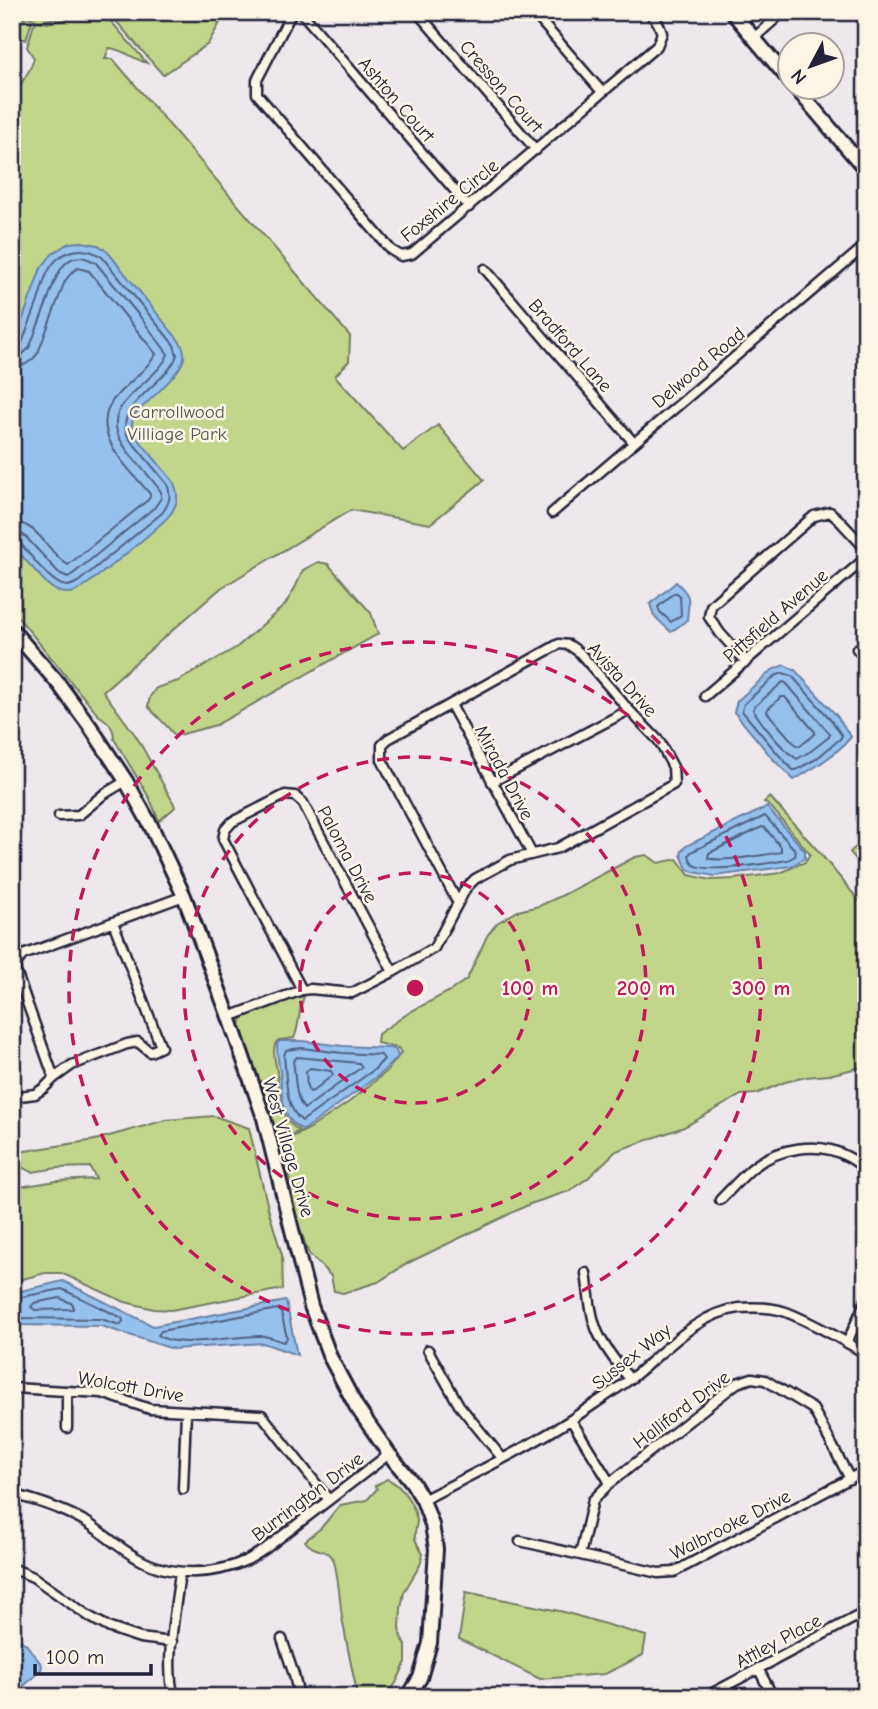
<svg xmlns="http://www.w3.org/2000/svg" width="878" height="1709" font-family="'Comic Neue',sans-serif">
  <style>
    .green { fill: #c2d68b; stroke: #727c63; stroke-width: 2 }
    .water { fill: #95c1ee; stroke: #6781a6; stroke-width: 2 }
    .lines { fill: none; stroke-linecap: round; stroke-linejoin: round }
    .shore { stroke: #506283; stroke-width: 2 }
    .street-casing { stroke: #22223b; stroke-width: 13 }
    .secondary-casing { stroke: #22223b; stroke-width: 18 }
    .street { stroke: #fcf5e5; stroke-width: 8 }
    .secondary { stroke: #fcf5e5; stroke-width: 12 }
    .ring { fill: none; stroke: #c2185b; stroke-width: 3.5; stroke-dasharray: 12 9 }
    .labels { text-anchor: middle; stroke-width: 5; stroke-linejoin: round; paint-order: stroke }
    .street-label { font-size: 19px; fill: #22223b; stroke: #fcf5e5 }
    .park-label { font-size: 19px; fill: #525853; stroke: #fcf5e5 }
    .centre { fill: #c2185b; stroke: #fcf5e5; stroke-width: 3.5 }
    .ring-label { font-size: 21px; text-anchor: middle; font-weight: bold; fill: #c2185b; stroke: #fcf5e5; stroke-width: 5; stroke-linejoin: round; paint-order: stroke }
  </style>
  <rect width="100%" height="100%" fill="#eee8ec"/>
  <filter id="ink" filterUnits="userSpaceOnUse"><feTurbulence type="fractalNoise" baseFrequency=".0143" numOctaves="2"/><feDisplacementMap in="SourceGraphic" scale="14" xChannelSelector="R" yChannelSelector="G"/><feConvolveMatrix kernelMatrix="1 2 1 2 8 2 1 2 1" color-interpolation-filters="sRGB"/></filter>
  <g filter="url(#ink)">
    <path class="green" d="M18 12H74L73 15 40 21 47 23 74 18 77 12H103L147 63C133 59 123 49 109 48L105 59H113L350 336 349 361 335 376 403 451 438 425 484 480 430 524 351 510 221 588 103 691 136 736 173 802 175 807 173 809 159 821 150 799 114 739C114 727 108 721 98 715L12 610V107L18 89 30 69 34 58 27 47 34 24 38 21Z
      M108 12H226L208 44 163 75Z
      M12 14 32 21 26 40 12 35Z
      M318 562 328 564 371 613 378 634 216 725 175 736C167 725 157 717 148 706L150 697 156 688 178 681 237 647 285 605 296 586 303 570Z
      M770 797 819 852 866 909V1066L829 1075 806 1077 785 1082 756 1094 741 1095 684 1127 616 1151 588 1178 569 1191 530 1204 408 1263 378 1282 343 1293 334 1291 331 1276 309 1254 296 1219 286 1160 278 1136 290 1138 309 1129 349 1102 387 1071 401 1053 398 1048 377 1043 378 1034 410 1012 450 991 467 979 487 936 497 923 518 911 539 906 561 896 635 857 647 855 658 863 677 859 689 875 711 880 733 879 780 873 805 862 810 854 772 808 764 802Z
      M866 838V859L860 864 850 852Z
      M296 997H304C298 1010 300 1025 294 1038 288 1040 277 1037 275 1045 272 1053 276 1064 277 1072 280 1092 278 1120 300 1131L291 1135H274L240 1029C240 1023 240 1019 246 1016Z
      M214 1116 249 1128 269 1212 282 1255 283 1289 171 1310 154 1309 125 1302 61 1273H45L12 1282V1188L57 1181 96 1179 90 1167 57 1168 32 1172 12 1163 19 1152 95 1140 166 1120Z
      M387 1479C401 1484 415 1505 417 1521 417 1526 414 1532 415 1538 416 1543 420 1549 423 1554L420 1565 404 1592 401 1608 400 1627 401 1636 406 1646V1662L396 1683 386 1697H356V1688C351 1664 346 1641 342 1617 340 1605 338 1566 332 1557 326 1548 314 1553 305 1541L321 1528 340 1505 367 1500 377 1489 375 1486Z
      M466 1592 564 1612 646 1636 643 1655 605 1674 540 1679 459 1639Z"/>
    <path class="water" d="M82 242 98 245 107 251 180 342C183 347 185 352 184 358 181 374 147 402 135 414 131 421 131 427 134 434L173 481C178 492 179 501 172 512 164 524 86 588 74 592 64 595 55 591 48 585L12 545V349L41 268 53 253 69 243Z
      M676 582C692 596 689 600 687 620L671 632 654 616 650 604Z
      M784 665 795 670 837 716 851 737C836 755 814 768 794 780L773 759 734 712 737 701 772 670Z
      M767 807 805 851V858L791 866 715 876 693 872 687 869 681 855 682 851 686 846Z
      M280 1041H302L343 1046 390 1048 396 1050 398 1057 379 1075 304 1130C280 1122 282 1092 280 1072 278 1062 277 1054 277 1044Z
      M63 1281 153 1326 286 1301 297 1355 263 1343 173 1349 101 1326 12 1325V1293Z
      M12 1635 26 1644 42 1665 41 1671 12 1696Z"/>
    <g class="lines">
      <path class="shore" d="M12 348 18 347 22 343C27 329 33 315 38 301 41 292 43 282 47 274 57 251 81 243 102 257L174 345 177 355C168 384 112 404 128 437L167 484C172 496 169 504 162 513L78 582C75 583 71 586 67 586 52 586 30 554 20 543L12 541
        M12 356 22 355 29 348C35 334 40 319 46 305 54 283 63 242 96 263L141 318 168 354C158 382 100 402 120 439 130 459 149 473 161 492V498L155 507 73 574 68 577 59 573 25 536 19 533 12 532
        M12 367 26 364 33 359 38 353 65 281 71 273 78 268 89 271 156 354C147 369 131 381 119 393 83 429 127 466 150 494V497L148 500 68 565C47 553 40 523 12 522
        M674 593H677L680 596 681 615 671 622 660 612 658 607Z
        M783 673 792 676 832 721 842 736 840 739 816 759 796 770H793L778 754 742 711 744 704 775 676Z
        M783 682 786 683 830 734 829 737 811 751 797 759C782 750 763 725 753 710L754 707Z
        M781 697H785L815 732 814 735 800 746H797L792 741 767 712 768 709Z
        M765 816 796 851 795 856 788 860C770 863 709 874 694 865 691 863 690 859 689 855L691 852Z
        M762 827 765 828 781 847V852C764 855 722 863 708 858L709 853Z
        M302 1048 342 1053 381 1055 384 1059 375 1069 302 1121C284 1108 287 1077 284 1056L286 1050Z
        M297 1057 359 1063 362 1067 304 1109C294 1097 296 1076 293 1061Z
        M310 1068 331 1071 333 1075 313 1091 310 1092 307 1088 306 1072Z
        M60 1298 73 1304V1309L35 1310 31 1307 34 1303Z
        M12 1299 62 1289 122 1318 123 1321 120 1325 101 1319 12 1318
        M278 1309 281 1312 287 1338 284 1342C277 1340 269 1336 262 1336 236 1334 178 1351 158 1335L161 1331Z"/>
      <g class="street-casing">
        <path id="street" d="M292 12 257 80V94L391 250 401 256 412 254 657 46 662 33 658 23 649 12
          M301 12 469 207
          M417 12 536 150
          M533 12 602 92
          M754 38 783 12
          M485 269 634 443
          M552 513 866 245
          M857 649 866 660
          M746 662 720 633 709 617 711 606 715 602 814 516 830 512 838 519 866 549
          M705 696 866 558
          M451 705 532 854
          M492 782 629 710
          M59 816 79 815 104 794 126 781
          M302 990 223 839 225 830 232 822 285 795 295 796 303 803 393 972
          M229 1017 302 990 311 989 352 993 393 972 434 948 466 888 475 879 510 860 558 848 674 784 673 767 659 741 629 710 579 652 569 645 559 644 388 739 382 745V760L458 903
          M54 1078 15 969 18 961 23 955 184 896
          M12 1097 35 1094 44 1088 54 1078 72 1065 127 1044 138 1042 150 1052 161 1047 113 922
          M720 1200C730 1190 740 1179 751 1169 776 1148 819 1140 848 1157 854 1160 860 1165 866 1169
          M586 1273C589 1293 590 1315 598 1333 606 1350 618 1365 630 1379
          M847 1343 866 1300
          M428 1350 459 1405 502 1458
          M12 1388 102 1393 150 1409 262 1415 329 1500
          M571 1420 610 1483
          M67 1428V1391
          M183 1489 186 1411
          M12 1494C39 1501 64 1509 88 1523 104 1534 119 1548 137 1558 169 1577 213 1576 247 1560 253 1557 259 1553 265 1549L389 1454
          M423 1500C473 1474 525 1449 572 1419 591 1406 611 1393 629 1380 663 1354 694 1314 739 1308 754 1307 772 1307 786 1312 811 1322 843 1340 866 1354
          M520 1541 658 1573 674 1572 866 1470
          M580 1555 593 1500 610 1483 737 1383 752 1378 765 1380 813 1409 850 1479
          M12 1568 33 1577 90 1617 110 1628 140 1638 172 1642
          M282 1639 294 1675 299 1697
          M758 1668 773 1697
          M174 1697C164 1663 176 1608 180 1572
          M705 1697 856 1617 866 1614"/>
      </g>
      <g class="secondary-casing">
        <path id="secondary" d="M732 12 790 81
          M796 88 866 170
          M12 630 58 683 89 725 126 781 151 826 184 896 229 1017 264 1118 311 1306 330 1357 356 1406 389 1454 412 1482 423 1500 432 1525 436 1549 430 1643 420 1678 408 1697"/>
      </g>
      <use href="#street" class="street"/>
      <use href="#secondary" class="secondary"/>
    </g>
  </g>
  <g class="ring">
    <circle cx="415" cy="988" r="115"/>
    <circle cx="415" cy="988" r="231"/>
    <circle cx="415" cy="988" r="346"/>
  </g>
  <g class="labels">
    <g class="street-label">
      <text transform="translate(502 86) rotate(49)" y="7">Cresson Court</text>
      <text transform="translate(397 99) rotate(49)" y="7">Ashton Court</text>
      <text transform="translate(449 200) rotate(-39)" y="7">Foxshire Circle</text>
      <text transform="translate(571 345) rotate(49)" y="7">Bradford Lane</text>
      <text transform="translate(698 367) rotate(-40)" y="7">Delwood Road</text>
      <text transform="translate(775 615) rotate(-41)" y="7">Pittsfield Avenue</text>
      <text transform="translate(623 679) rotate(48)" y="7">Avista Drive</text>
      <text transform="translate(505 772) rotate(62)" y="7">Mirada Drive</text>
      <text transform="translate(348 854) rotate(62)" y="7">Paloma Drive</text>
      <text transform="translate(289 1147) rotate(74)" y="7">West Village Drive</text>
      <text transform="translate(631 1356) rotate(-38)" y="7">Sussex Way</text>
      <text transform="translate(131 1386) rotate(10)" y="7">Wolcott Drive</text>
      <text transform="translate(681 1409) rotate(-37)" y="7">Halliford Drive</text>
      <text transform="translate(307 1496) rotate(-37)" y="7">Burrington Drive</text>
      <text transform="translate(730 1524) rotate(-27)" y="7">Walbrooke Drive</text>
      <text transform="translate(778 1640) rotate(-28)" y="7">Attley Place</text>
    </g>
    <g class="park-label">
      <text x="177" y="418">Carrollwood<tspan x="177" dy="22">Villiage Park</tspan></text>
    </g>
  </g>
  <circle cx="415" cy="988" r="10" class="centre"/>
  <g class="ring-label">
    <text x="530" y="995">100 m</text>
    <text x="646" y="995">200 m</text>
    <text x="761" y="995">300 m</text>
  </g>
  <rect width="878" height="1709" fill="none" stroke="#fcf5e5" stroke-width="42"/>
  <rect x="21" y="21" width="836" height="1667" fill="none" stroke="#22223b" stroke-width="2.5" filter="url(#ink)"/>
  <g transform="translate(811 66) rotate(229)"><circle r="33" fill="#fcf5e5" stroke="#a5a1a1" stroke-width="2"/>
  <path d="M0-5L12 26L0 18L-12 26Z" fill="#22223b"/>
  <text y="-10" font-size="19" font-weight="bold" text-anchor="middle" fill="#22223b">N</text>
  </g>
  <path d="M35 1664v10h116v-10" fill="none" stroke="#22223b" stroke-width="3.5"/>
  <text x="46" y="1664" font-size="21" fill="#22223b" stroke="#fcf5e5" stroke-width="5" paint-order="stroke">100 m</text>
</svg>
